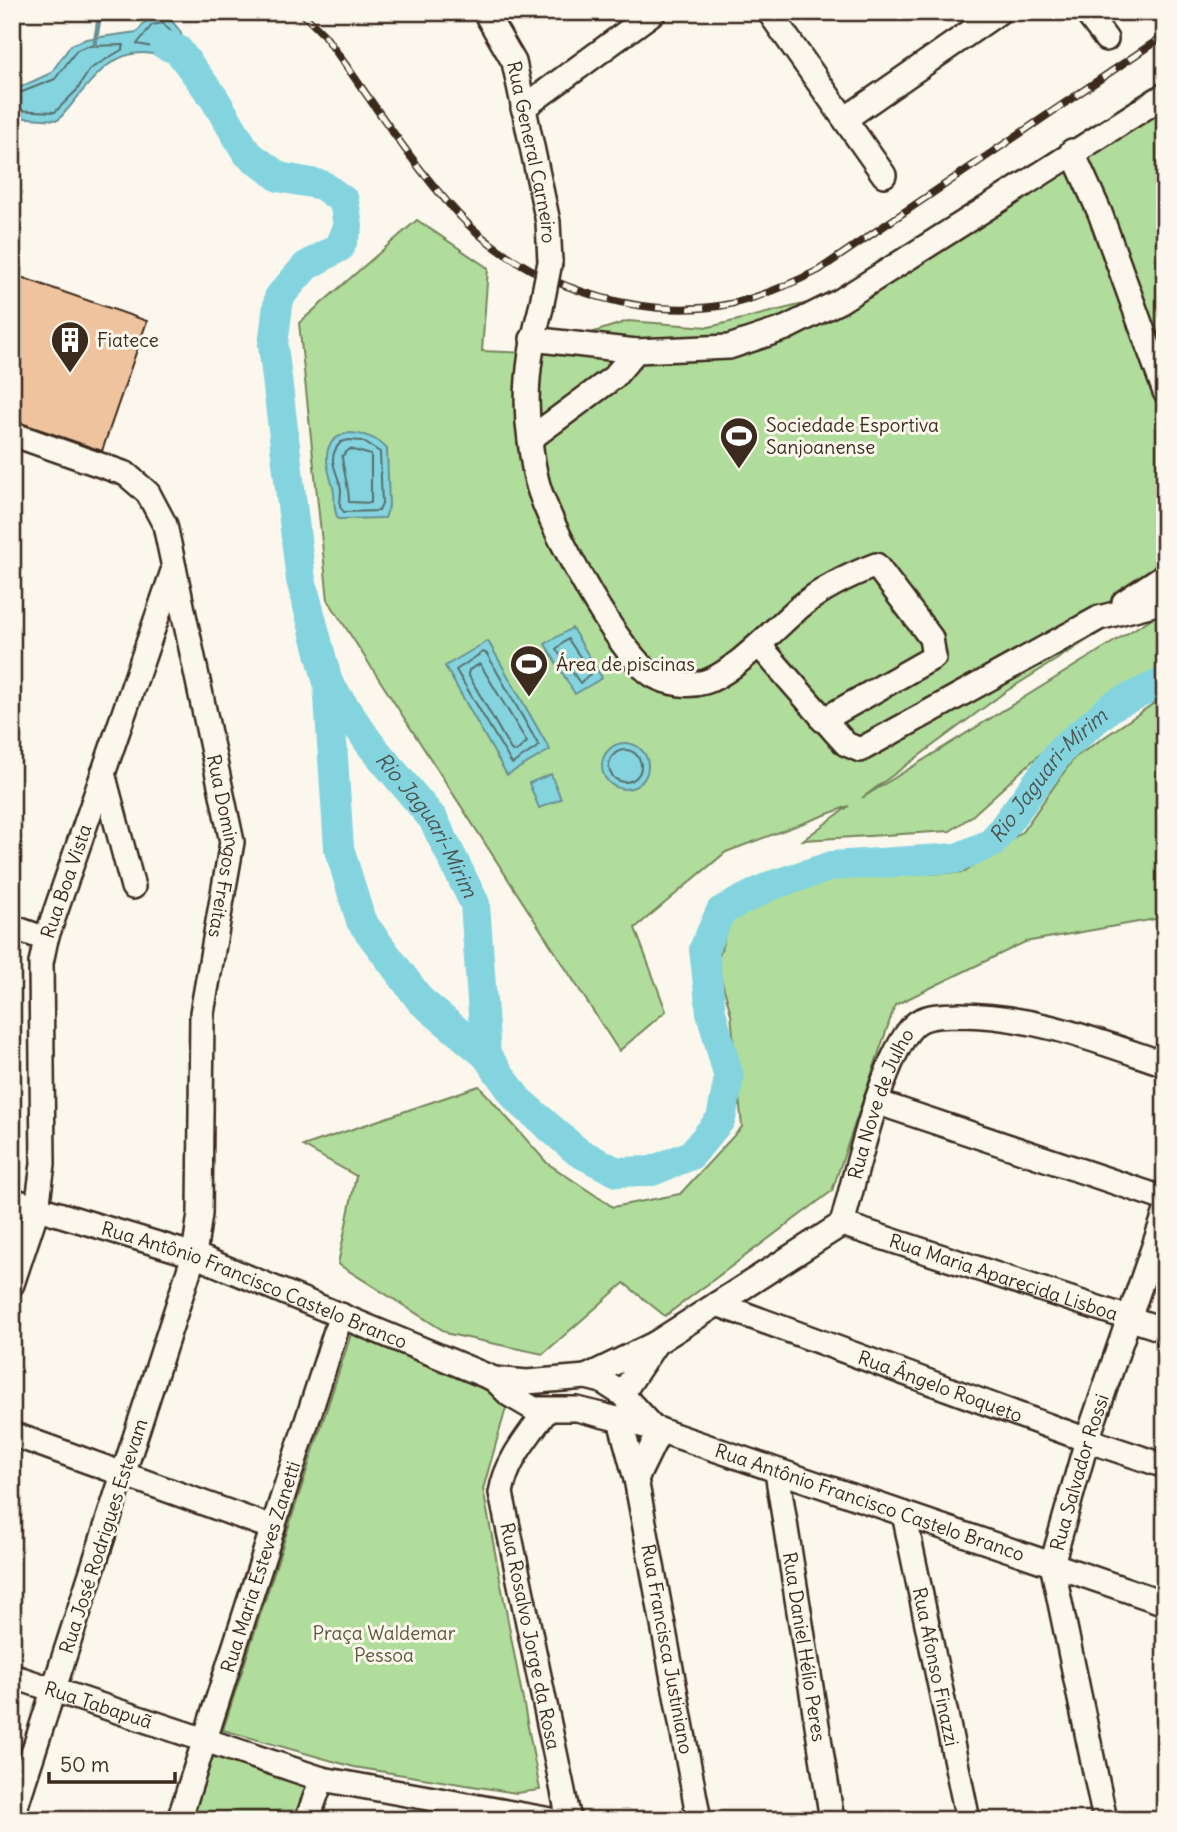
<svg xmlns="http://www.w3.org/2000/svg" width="1177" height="1832" font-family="Delius,sans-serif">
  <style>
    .green { fill: #b0dd9b; stroke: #76845c; stroke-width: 2 }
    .water { fill: #84d4df; stroke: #679092; stroke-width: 2 }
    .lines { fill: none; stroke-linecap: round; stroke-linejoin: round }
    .shore { stroke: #586e6b; stroke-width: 2 }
    .stream { stroke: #679092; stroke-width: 5 }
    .river { stroke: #84d4df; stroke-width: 30 }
    .building { fill: #efc39e; stroke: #3b2a1e; stroke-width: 2 }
    .minor-casing { stroke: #3b2a1e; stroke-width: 28 }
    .minor { stroke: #fbf7ec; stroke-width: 23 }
    .rail-casing { stroke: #3b2a1e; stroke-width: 8 }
    .rail { stroke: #fbf7ec; stroke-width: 5; stroke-dasharray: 16; stroke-linecap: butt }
    .minor-bridge-casing { stroke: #3b2a1e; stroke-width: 28; stroke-linecap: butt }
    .minor-bridge { stroke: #fbf7ec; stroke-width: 23 }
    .labels { text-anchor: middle; stroke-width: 6; stroke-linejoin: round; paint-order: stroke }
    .street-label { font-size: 19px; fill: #3b2a1e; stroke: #fbf7ec }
    .poi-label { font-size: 19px; fill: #3b2a1e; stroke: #fbf7ec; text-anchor: start }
    .park-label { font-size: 19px; fill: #58573d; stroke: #fbf7ec }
    .water-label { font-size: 21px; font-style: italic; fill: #4d544e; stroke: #fbf7ec }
  </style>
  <rect width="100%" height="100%" fill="#fbf7ec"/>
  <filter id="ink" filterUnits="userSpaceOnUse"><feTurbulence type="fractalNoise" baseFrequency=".0143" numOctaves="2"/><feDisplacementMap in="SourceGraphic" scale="14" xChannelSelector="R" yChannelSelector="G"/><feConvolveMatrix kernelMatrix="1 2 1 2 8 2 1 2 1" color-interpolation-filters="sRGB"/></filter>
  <g filter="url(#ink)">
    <path class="green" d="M1165 79V586L1140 607 1005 692 862 798 1165 610V672L1104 696 972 816 950 831 803 840 849 806 726 852 635 928 666 1011 619 1051 328 600 299 323 417 220 488 268 482 351 529 353 628 321 709 327 820 300Z
      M1165 701V920L1161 918 1025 942 895 1005 832 1191 665 1316 624 1283 543 1354 449 1334 338 1264 356 1176 303 1146 479 1086 547 1163 613 1207 680 1194 742 1127 731 1014 717 964 731 914 821 879 965 872 1022 832 1074 758 1153 704Z
      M351 1334 493 1393 506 1408 483 1489 540 1790 516 1793 354 1767 223 1730Z
      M212 1755 307 1786 295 1820H191Z"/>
    <path class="water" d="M166 14 180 31 194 71C180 66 166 56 152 54 107 46 85 92 58 120L12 117V91L51 73 71 45 86 39 137 32 148 18Z
      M349 433C364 434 376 437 387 449L389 506 385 518 338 519C332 507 336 498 333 487 326 465 319 439 349 433Z
      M572 628 602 678 575 694 545 644Z
      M488 641 550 750 507 775 445 666Z
      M602 766a23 23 0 1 1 46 0a23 23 0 1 1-46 0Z
      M551 774 561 799 539 808 529 783Z"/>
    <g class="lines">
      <path class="shore" d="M163 23 173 34 180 52 178 56 158 48 137 44 152 25Z
        M12 96 55 79 77 50 88 46 124 45 123 49 90 69 77 90 55 112 12 110
        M349 440 362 441 380 452 382 504 379 511 344 512 340 507C340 501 341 495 341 490 339 472 324 460 341 442Z
        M350 449 371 455V503L349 502C349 485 343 472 342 456Z
        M568 639 591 673 580 683 556 649Z
        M483 652 487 654 539 746 512 764 456 670Z
        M480 664 527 742 516 752 511 750 468 674 469 670Z
        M609 766a16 16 0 1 1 32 0a16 16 0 1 1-32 0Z"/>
      <path class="stream" d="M95 44 100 12"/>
      <g class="river">
        <path id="s1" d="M165 45 178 50 214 98 247 153 279 177 322 185 344 201 348 226 340 247 306 266 279 297 273 345 301 580 328 683 370 744 433 819 475 904 486 1055 518 1100 578 1152 617 1172 652 1171 691 1155 721 1119 729 1078 711 1012 704 949 721 911 770 886 832 866 957 858 992 843 1061 750 1112 706 1165 681"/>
        <path d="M328 683 339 848 361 921 421 1001 486 1055"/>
      </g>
    </g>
    <path class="building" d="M12 274 147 321 102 451 12 420Z"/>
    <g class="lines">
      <g class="minor-casing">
        <g id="minor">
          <path id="s2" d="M485 12 514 62 548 222 550 262"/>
          <path d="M769 12 884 175"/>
          <path d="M1086 12 1106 39"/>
          <path d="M523 108 654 12"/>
          <path d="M845 119 999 12"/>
          <path d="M1072 151 1100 213 1165 392"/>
          <path d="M541 308C529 351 523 395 530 440 532 458 535 480 542 497 555 535 621 658 654 676 669 684 689 687 705 682 734 673 777 626 801 606 823 588 850 575 876 565L931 638 934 657 823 720"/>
          <path d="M532 339 636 351 729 347 786 328 840 301 1165 95"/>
          <path id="s3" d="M12 434 126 474 148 493 165 525 232 842 202 1013 200 1214 194 1255 12 1818"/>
          <path d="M530 439 614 377 636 351"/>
          <path d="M1124 602 1165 575"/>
          <path d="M759 645 836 733 846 744 860 750 1099 618 1165 601"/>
          <path d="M103 773 133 887"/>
          <path d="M12 927 46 939"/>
          <path d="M876 1102 1165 1199"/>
          <path id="s4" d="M12 1200 194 1255 494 1379 527 1382 586 1377 602 1381 622 1394 653 1428"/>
          <path id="s5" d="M842 1224 1165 1330"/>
          <path id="s6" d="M12 1284 37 1209 43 1164 41 963 46 939 174 568"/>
          <path id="s7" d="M717 1304 1087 1440 1165 1466"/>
          <path id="s8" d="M586 1377 656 1343 842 1224C855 1178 882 1056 914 1025 926 1014 944 1016 959 1015 1032 1015 1097 1041 1165 1064"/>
          <path id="s9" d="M494 1379 510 1395 534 1409H577L653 1428 1165 1603"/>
          <path d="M622 1394 656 1343"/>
          <path id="s10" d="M547 1410C528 1436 506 1461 501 1493L569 1820"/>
          <path id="s11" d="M620 1420 636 1479 699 1820"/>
          <path d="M12 1434 273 1528"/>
          <path id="s12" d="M777 1472 832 1820"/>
          <path d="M636 1479 660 1430"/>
          <path id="s13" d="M904 1514 968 1820"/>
          <path id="s14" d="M12 1676 322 1779 551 1820"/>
          <path id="s15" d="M179 1820 341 1315"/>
          <path d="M307 1820 322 1779"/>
          <path id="s16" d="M1105 1820 1052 1564 1087 1440 1165 1214"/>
        </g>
      </g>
      <use href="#minor" class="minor"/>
      <g class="rail-casing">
        <path id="rail" d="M301 12 324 35C368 94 408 160 458 214 521 283 638 323 730 304 762 297 791 284 819 270L1165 35"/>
      </g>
      <use href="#rail" class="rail"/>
      <g class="minor-bridge-casing">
        <path id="minor-bridge" d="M541 308 550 262"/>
      </g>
      <use href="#minor-bridge" class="minor-bridge"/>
    </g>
  </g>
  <defs>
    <g id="building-pin" transform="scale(2.0125)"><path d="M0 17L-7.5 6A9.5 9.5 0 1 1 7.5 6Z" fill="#3b2a1e" stroke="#fbf7ec"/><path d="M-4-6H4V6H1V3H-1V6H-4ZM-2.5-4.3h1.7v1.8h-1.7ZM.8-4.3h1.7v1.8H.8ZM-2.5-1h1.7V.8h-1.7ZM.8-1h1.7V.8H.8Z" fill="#fff"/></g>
    <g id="stadium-pin" transform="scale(2.0125)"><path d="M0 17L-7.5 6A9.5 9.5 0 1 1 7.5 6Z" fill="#3b2a1e" stroke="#fbf7ec"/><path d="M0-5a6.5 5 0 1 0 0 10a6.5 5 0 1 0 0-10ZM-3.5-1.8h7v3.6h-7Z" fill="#fff"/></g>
  </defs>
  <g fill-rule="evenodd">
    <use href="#building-pin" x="70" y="340"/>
    <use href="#stadium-pin" x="739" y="436"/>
    <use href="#stadium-pin" x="529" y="664"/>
  </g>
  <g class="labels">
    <g class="street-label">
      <text dy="7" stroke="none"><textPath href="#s2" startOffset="150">Rua General Carneiro</textPath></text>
      <text dy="7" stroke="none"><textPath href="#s3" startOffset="514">Rua Domingos Freitas</textPath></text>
      <text dy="7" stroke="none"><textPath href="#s6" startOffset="411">Rua Boa Vista</textPath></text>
      <text dy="7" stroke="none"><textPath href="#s8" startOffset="425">Rua Nove de Julho</textPath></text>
      <text dy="7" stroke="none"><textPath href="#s5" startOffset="170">Rua Maria Aparecida Lisboa</textPath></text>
      <text dy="7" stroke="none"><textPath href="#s4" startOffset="257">Rua Antônio Francisco Castelo Branco</textPath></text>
      <text dy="7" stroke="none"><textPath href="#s7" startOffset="238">Rua Ângelo Roqueto</textPath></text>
      <text dy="7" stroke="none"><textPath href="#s16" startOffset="357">Rua Salvador Rossi</textPath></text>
      <text dy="7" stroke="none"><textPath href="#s9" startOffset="401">Rua Antônio Francisco Castelo Branco</textPath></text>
      <text transform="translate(103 1536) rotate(-72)" y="7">Rua José Rodrigues Estevam</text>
      <text dy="7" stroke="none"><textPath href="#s15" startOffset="266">Rua Maria Esteves Zanetti</textPath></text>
      <text dy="7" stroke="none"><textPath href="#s10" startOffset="242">Rua Rosalvo Jorge da Rosa</textPath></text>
      <text dy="7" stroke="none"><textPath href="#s12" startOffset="177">Rua Daniel Hélio Peres</textPath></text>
      <text dy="7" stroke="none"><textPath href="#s11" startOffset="234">Rua Francisca Justiniano</textPath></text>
      <text dy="7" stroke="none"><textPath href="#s13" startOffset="156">Rua Afonso Finazzi</textPath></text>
      <text dy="7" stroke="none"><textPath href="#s14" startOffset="91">Rua Tabapuã</textPath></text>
    </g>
    <g class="poi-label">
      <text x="97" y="347">Fiatece</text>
      <text x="766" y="432">Sociedade Esportiva<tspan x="766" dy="22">Sanjoanense</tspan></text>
      <text x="556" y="671">Área de piscinas</text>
    </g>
    <g class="park-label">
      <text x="384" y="1640">Praça Waldemar<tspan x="384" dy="22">Pessoa</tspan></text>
    </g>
    <g class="water-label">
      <text dy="7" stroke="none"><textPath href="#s1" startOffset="2076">Rio Jaguari-Mirim</textPath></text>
      <text dy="7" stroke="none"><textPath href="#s1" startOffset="942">Rio Jaguari-Mirim</textPath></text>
    </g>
  </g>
  <rect width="1177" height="1832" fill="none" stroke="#fbf7ec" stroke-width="42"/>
  <rect x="21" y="21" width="1135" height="1790" fill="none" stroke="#3b2a1e" stroke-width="2.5" filter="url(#ink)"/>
  <path d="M49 1772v10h126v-10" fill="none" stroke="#3b2a1e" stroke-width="3.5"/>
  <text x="60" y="1772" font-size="21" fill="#3b2a1e" stroke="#fbf7ec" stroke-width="5" paint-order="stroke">50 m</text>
</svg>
